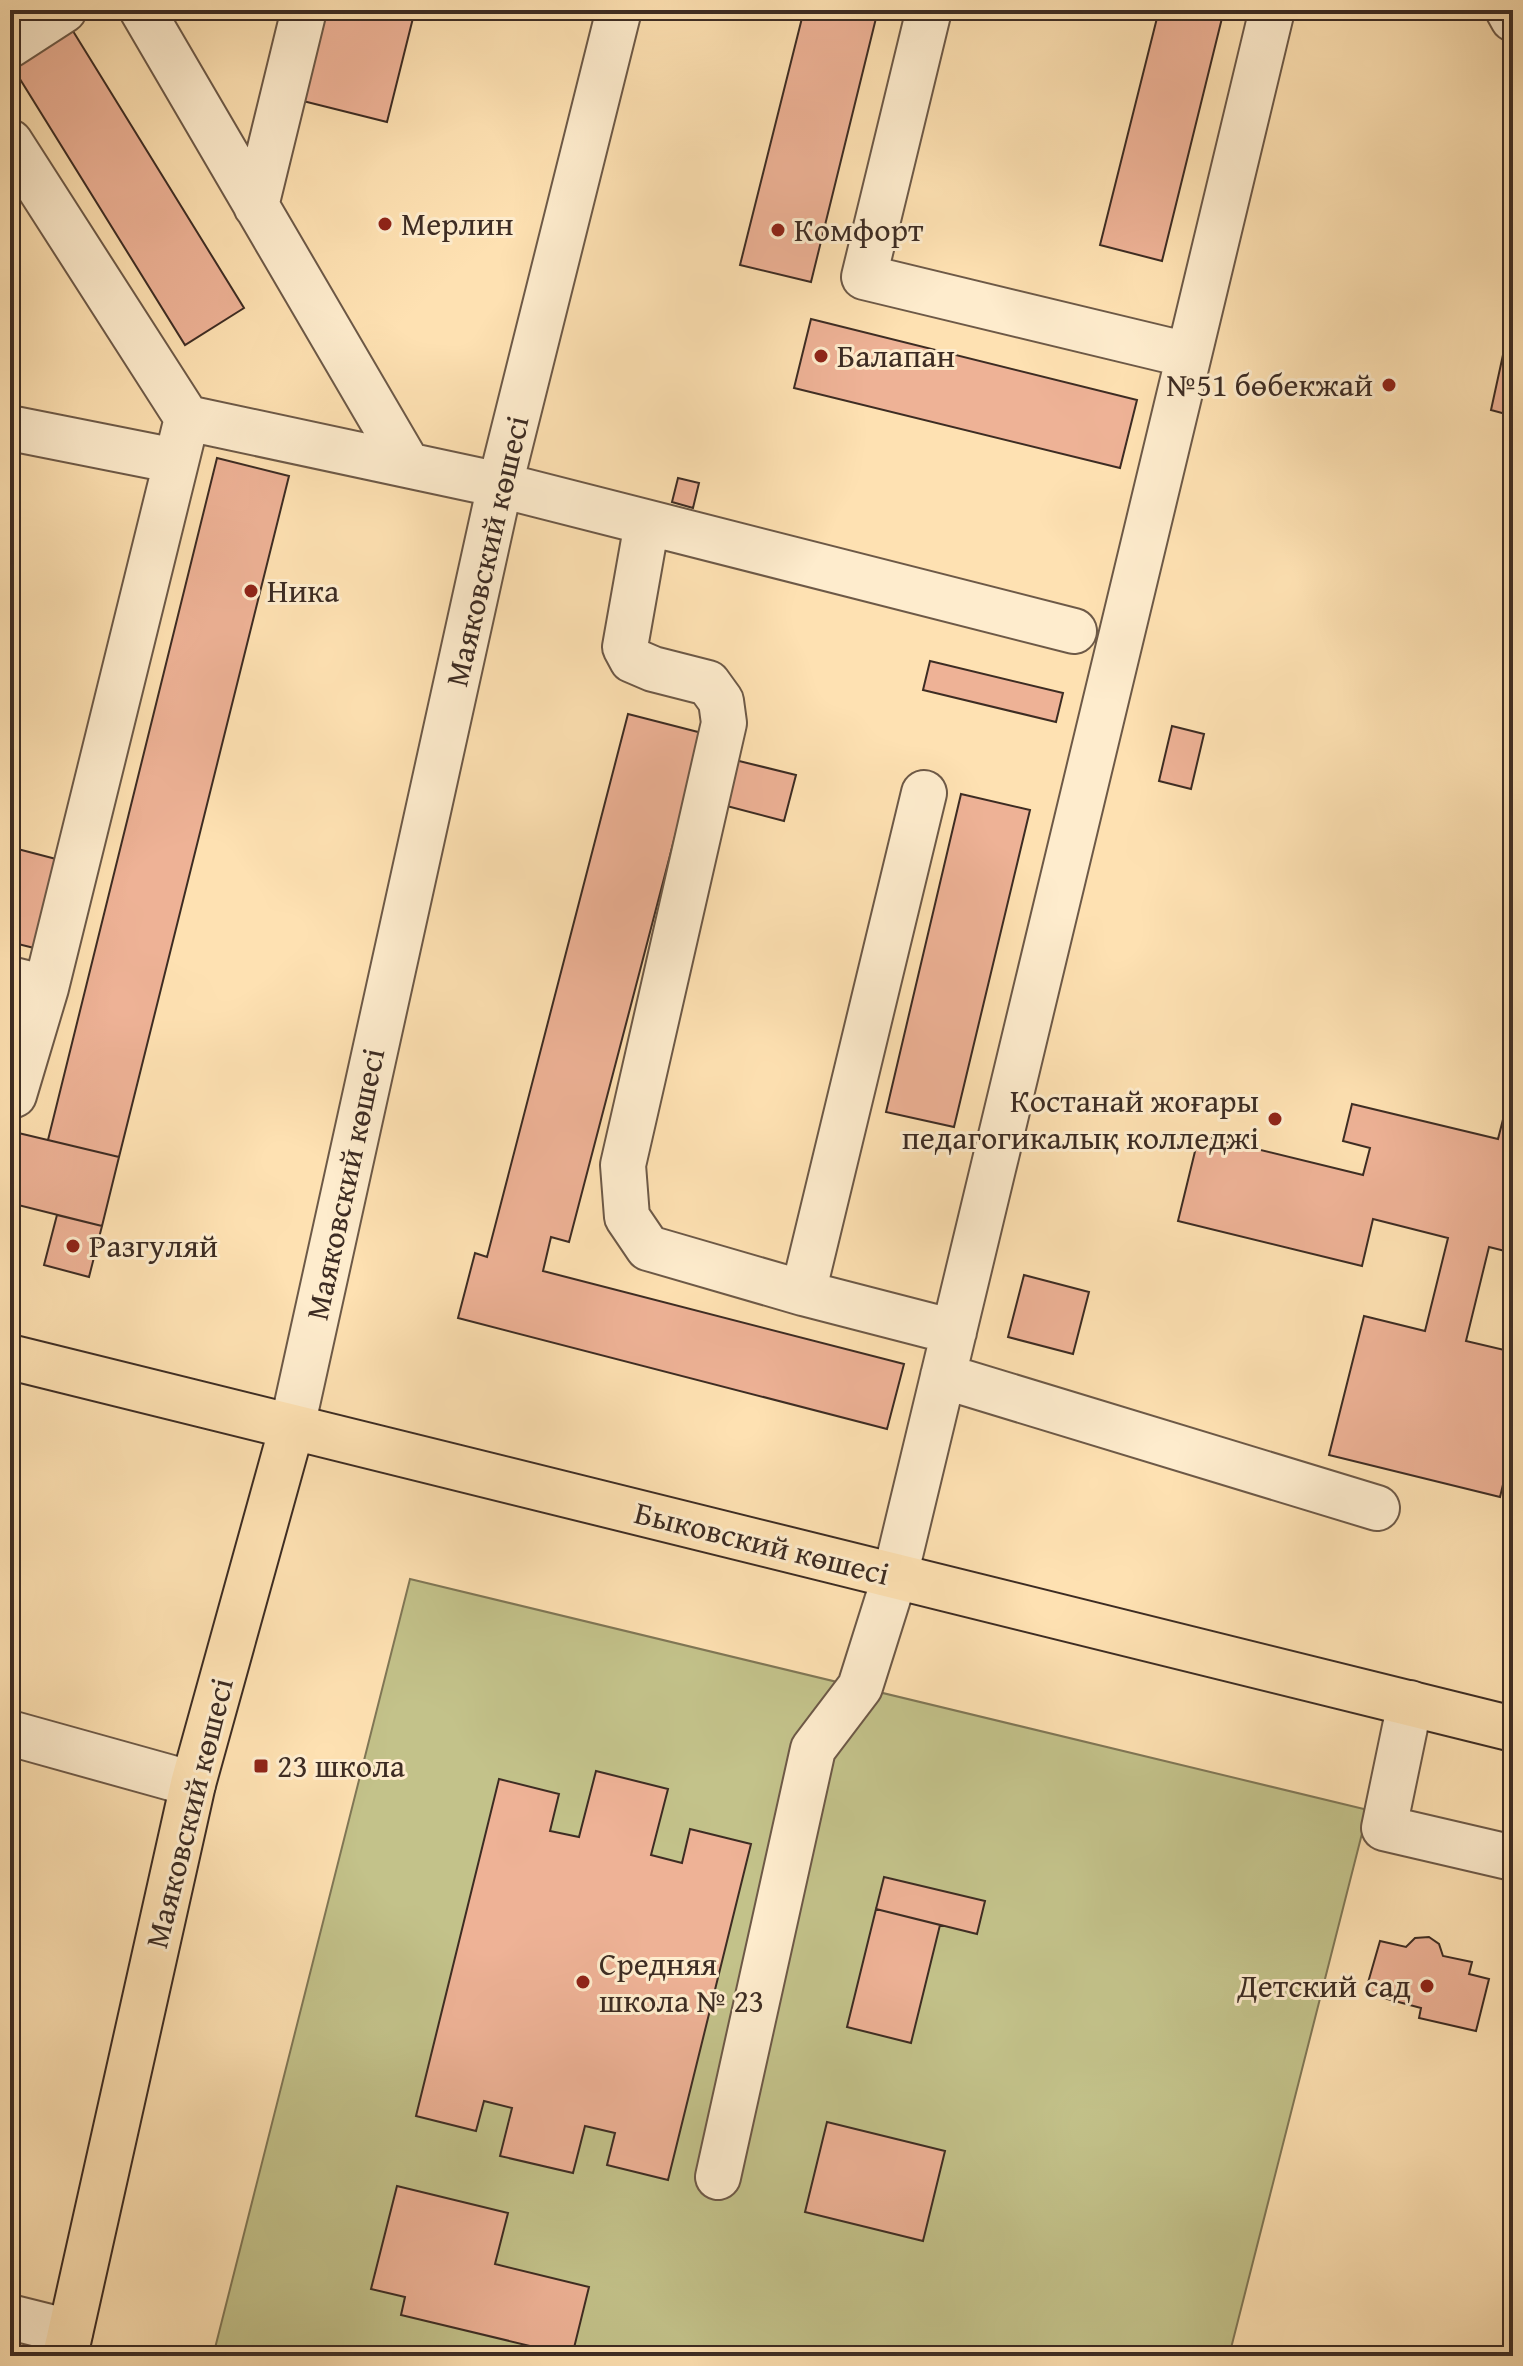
<svg xmlns="http://www.w3.org/2000/svg" width="1523" height="2366" font-family="'Gentium Book Plus',serif">
  <style>
    .green { fill: #c3c28a; stroke: #807756; stroke-width: 2 }
    .building { fill: #eeb296; stroke: #3d2c23; stroke-width: 2 }
    .lines { fill: none; stroke-linecap: round; stroke-linejoin: round }
    .minor-casing { stroke: #6d5947; stroke-width: 48 }
    .major-casing { stroke: #3d2c23; stroke-width: 48 }
    .minor { stroke: #feeccd; stroke-width: 44 }
    .major { stroke: #fee1b2; stroke-width: 44 }
    .poi-dot { fill: #8f2418; stroke: #feeccd; stroke-width: 3 }
    .labels { text-anchor: middle; stroke-width: 6; stroke-linejoin: round; paint-order: stroke }
    .poi-label { font-size: 32px; fill: #3d2c23; stroke: #feeccd; text-anchor: start }
    .street-label { font-size: 32px; fill: #3d2c23; stroke: #feeccd }
  </style>
  <rect width="100%" height="100%" fill="#fee1b2"/>
  <filter id="stains"><feTurbulence type="fractalNoise" baseFrequency=".0025" numOctaves="4"/><feColorMatrix values="0 0 0 0 .2 0 0 0 0 .09 0 0 0 0 .02 0 0 0 .5 -.17"/></filter>
  <radialGradient id="worn" r=".72"><stop offset=".6" stop-color="#630" stop-opacity="0"/><stop offset="1" stop-color="#630" stop-opacity=".3"/></radialGradient>
  <path class="green" d="M410 1579 1368 1810 1229 2356H213Z"/>
  <path class="building" d="M325 10H415L387 122 303 101Z
    M804 10H878L811 282 740 265Z
    M1159 10H1224L1162 261 1100 245Z
    M68 23 244 308 185 345 10 63Z
    M811 319 1137 400 1120 468 794 388Z
    M1506 341 1513 343V416L1491 410Z
    M217 458 289 476 119 1157 48 1140Z
    M678 478 699 483 693 508 672 502Z
    M930 661 1063 693 1056 722 923 690Z
    M628 714 702 733 569 1242 551 1237 543 1271 904 1364 887 1429 458 1318 475 1253 487 1257Z
    M1172 726 1204 734 1191 789 1159 781Z
    M735 760 796 775 784 821 723 805Z
    M961 794 1030 810 954 1127 886 1112Z
    M10 847 56 859 34 948 10 942Z
    M1510 1092H1513V1183L1506 1210 1513 1212V1253L1489 1247 1466 1341 1513 1352V1443L1500 1497 1329 1455 1364 1316 1425 1331 1448 1238 1373 1219 1362 1266 1178 1221 1199 1135 1363 1175 1370 1148 1343 1141 1352 1104 1498 1139Z
    M10 1131 119 1157 102 1226 10 1203Z
    M57 1215 102 1226 89 1277 44 1265Z
    M1024 1275 1089 1292 1073 1354 1008 1337Z
    M596 1771 668 1789 651 1855 682 1863 690 1829 751 1844 668 2180 607 2165 615 2133 585 2126 573 2173 500 2156 512 2108 484 2101 476 2131 416 2116 499 1779 559 1794 550 1831 579 1837Z
    M884 1877 985 1901 977 1934 876 1909Z
    M876 1909 940 1925 911 2043 847 2027Z
    M1429 1937 1439 1944 1443 1956 1472 1962 1469 1974 1489 1979 1476 2031 1419 2018 1421 2008 1365 1993 1380 1941 1406 1947 1415 1938Z
    M827 2122 945 2151 923 2241 805 2212Z
    M397 2186 508 2213 495 2264 589 2287 572 2356 401 2315 405 2297 371 2289Z"/>
  <g class="lines">
    <g class="minor-casing">
      <path id="minor" d="M142 10 408 465
        M929 10 864 277 1188 355
        M1508 10 1513 19
        M10 45 64 10
        M10 142 187 418 500 485 1074 631
        M256 206 304 10
        M10 428 176 461
        M647 523 625 647 632 660 653 669 708 683 721 701 724 723 623 1165 627 1217 648 1248 803 1293 954 1332
        M10 979 46 988
        M10 1094 14 1095 46 988 187 418
        M803 1293 924 793
        M943 1376 1377 1508
        M292 1427 500 485 619 10
        M1410 1703 1384 1828 1513 1858
        M10 1733 193 1784
        M718 2177 813 1749 860 1687 895 1576 1272 10
        M10 2317 70 2332"/>
    </g>
    <g class="major-casing">
      <path id="major" d="M10 1357 1513 1729
        M65 2356 193 1784 292 1427"/>
    </g>
    <use href="#minor" class="minor"/>
    <use href="#major" class="major"/>
  </g>
  <g class="poi-dot">
    <circle cx="385" cy="224" r="8"/>
    <circle cx="778" cy="230" r="8"/>
    <circle cx="821" cy="356" r="8"/>
    <circle cx="1389" cy="385" r="8"/>
    <circle cx="251" cy="591" r="8"/>
    <circle cx="1275" cy="1119" r="8"/>
    <circle cx="73" cy="1246" r="8"/>
    <rect x="253" y="1758" width="16" height="16" rx="4"/>
    <circle cx="583" cy="1982" r="8"/>
    <circle cx="1427" cy="1986" r="8"/>
  </g>
  <g class="labels">
    <g class="poi-label">
      <text x="401" y="235">Мерлин</text>
      <text x="794" y="241">Комфорт</text>
      <text x="837" y="367">Балапан</text>
      <text x="1373" y="396" text-anchor="end">№51 бөбекжай</text>
      <text x="267" y="602">Ника</text>
      <text x="1259" y="1112" text-anchor="end">Костанай жоғары<tspan x="1259" dy="37">педагогикалық колледжі</tspan></text>
      <text x="89" y="1257">Разгуляй</text>
      <text x="277" y="1777">23 школа</text>
      <text x="599" y="1975">Средняя<tspan x="599" dy="37">школа № 23</tspan></text>
      <text x="1411" y="1997" text-anchor="end">Детский сад</text>
    </g>
    <g class="street-label">
      <text transform="translate(487 551) rotate(-77)" y="11">Маяковский көшесі</text>
      <text transform="translate(345 1184) rotate(-78)" y="11">Маяковский көшесі</text>
      <text transform="translate(762 1543) rotate(14)" y="11">Быковский көшесі</text>
      <text transform="translate(189 1813) rotate(-76)" y="11">Маяковский көшесі</text>
    </g>
  </g>
  <rect width="1523" height="2366" fill="none" stroke="#fee1b2" stroke-width="40"/>
  <rect x="12" y="12" width="1499" height="2342" fill="none" stroke="#3d2c23" stroke-width="4"/>
  <rect x="20" y="20" width="1483" height="2326" fill="none" stroke="#3d2c23" stroke-width="2"/>
  <rect width="100%" height="100%" filter="url(#stains)"/>
  <rect width="100%" height="100%" fill="url(#worn)"/>
</svg>
